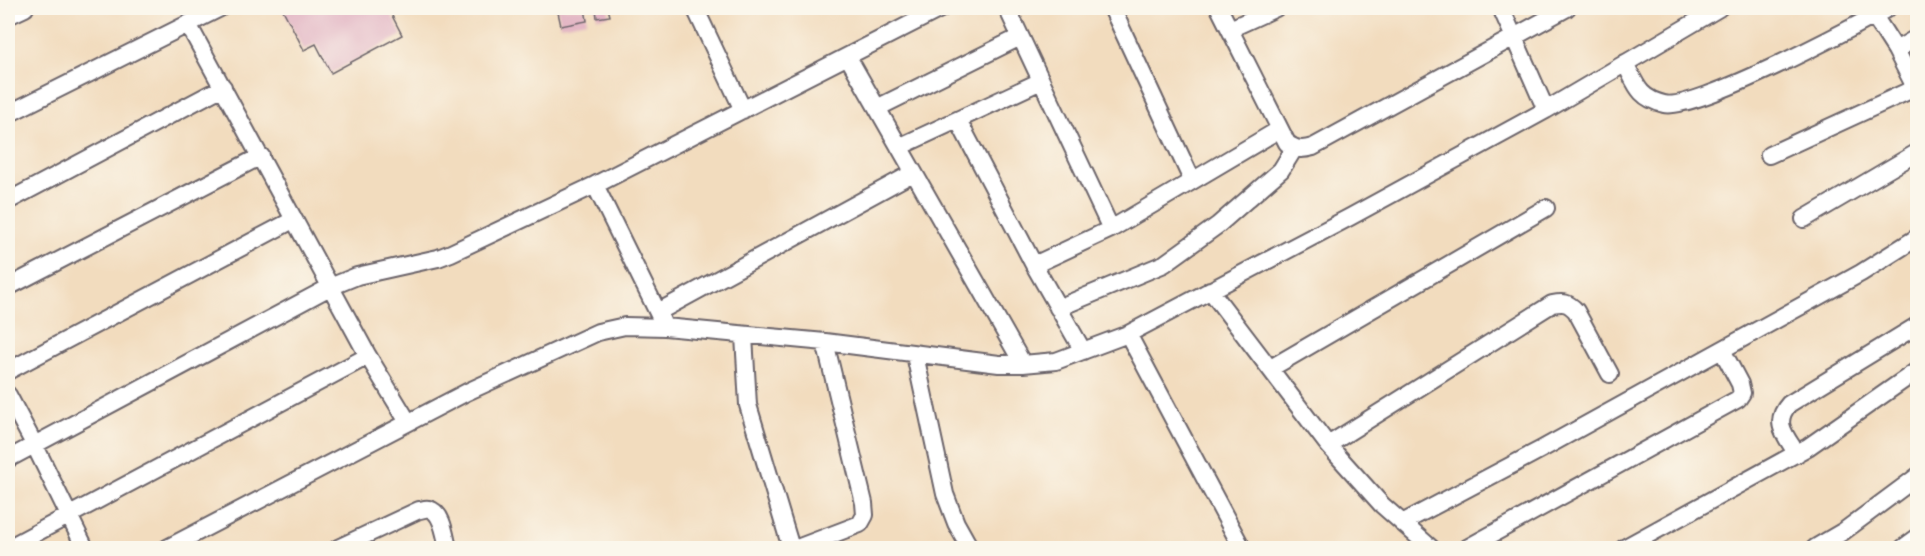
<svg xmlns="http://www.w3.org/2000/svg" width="1925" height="556" font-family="Mali,sans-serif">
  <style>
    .building { fill: #dfabbe }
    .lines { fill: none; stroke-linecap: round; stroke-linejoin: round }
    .street-casing { stroke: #6b6369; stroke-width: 20 }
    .street { stroke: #fff; stroke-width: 16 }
  </style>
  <rect width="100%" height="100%" fill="#fbf7ec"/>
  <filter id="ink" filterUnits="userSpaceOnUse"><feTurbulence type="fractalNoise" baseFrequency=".0167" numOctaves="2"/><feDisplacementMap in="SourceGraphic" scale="12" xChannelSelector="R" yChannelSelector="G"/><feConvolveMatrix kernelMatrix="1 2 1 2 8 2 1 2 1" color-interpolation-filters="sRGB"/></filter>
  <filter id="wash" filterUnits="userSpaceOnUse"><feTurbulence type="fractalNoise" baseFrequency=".008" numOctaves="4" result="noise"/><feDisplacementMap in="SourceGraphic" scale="24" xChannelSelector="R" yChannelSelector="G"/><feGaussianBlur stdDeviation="1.35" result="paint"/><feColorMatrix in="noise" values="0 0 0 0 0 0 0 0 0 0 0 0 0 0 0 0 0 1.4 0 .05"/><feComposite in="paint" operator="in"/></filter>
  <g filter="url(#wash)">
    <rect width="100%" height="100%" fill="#f2dcbe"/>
    <g id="blocks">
      <path class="building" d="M282 8H388L402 35 331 73 316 44 304 50Z
        M557 8H585L587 21 561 26Z
        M596 8H608L610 16 597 18Z"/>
    </g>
  </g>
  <g filter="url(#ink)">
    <use href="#blocks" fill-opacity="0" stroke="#6b6369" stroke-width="1.5"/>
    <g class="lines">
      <g class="street-casing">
        <path id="street" d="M695 8 743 110
          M1007 8 1111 229
          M1112 8 1192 180
          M1219 8 1287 143C1296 150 1302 150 1313 147L1567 8
          M1501 8 1546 110
          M1869 8 1896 50 1918 93
          M8 16 25 8
          M188 24 368 356 408 422
          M1230 29 1276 8
          M1896 50 1918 37
          M848 57 1023 364
          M1625 63C1636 84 1638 98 1664 104 1694 112 1855 27 1888 8
          M877 108 1020 37
          M8 114 220 8
          M958 120 1034 265 1083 351
          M899 147 1041 81
          M1769 155 1915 88
          M595 185 662 321
          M8 201 223 87
          M1804 219 1918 152
          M1034 265 1111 229 1280 129
          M8 287 261 156
          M1210 290 1328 445 1382 505 1431 548
          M1058 308 1164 264 1218 225 1281 170 1294 149
          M658 312 913 173
          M1128 334 1242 548
          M744 336 748 405 791 548
          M915 355 945 494 956 523 970 548
          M1271 368 1546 208
          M8 371 293 220
          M8 395 34 444 85 548
          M1328 445 1552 304C1563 302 1568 302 1576 311L1610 374
          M1797 454C1786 436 1772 423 1789 404L1918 325
          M8 459 330 287 357 276 438 258 451 253 595 185 942 8
          M1402 523 1540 450 1861 273 1918 237
          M8 548 368 356
          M167 548 467 392 598 332 625 326 665 327 825 342 999 364H1023L1056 361 1128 334 1350 217 1546 110 1719 8
          M338 548 419 510C422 510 425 508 429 509 443 512 445 537 448 548
          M797 548 860 524 865 515 864 503 825 342
          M1467 548 1738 399 1742 393 1740 384 1722 350
          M1624 548 1808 447 1918 370
          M1815 548 1844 531 1918 476
          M1903 548 1918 537"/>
      </g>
      <use href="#street" class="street"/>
    </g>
  </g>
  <rect width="1925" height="556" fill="none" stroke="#fbf7ec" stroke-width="30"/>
</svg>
